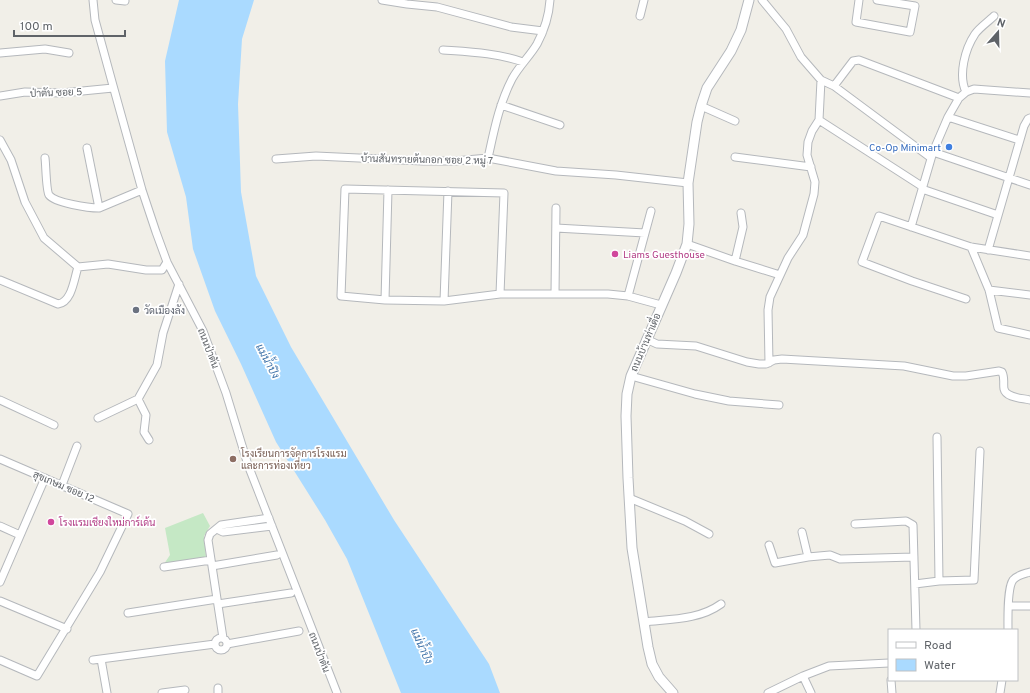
<svg xmlns="http://www.w3.org/2000/svg" width="1030" height="693" font-family="Overpass,Sarabun,sans-serif">
  <style>
    .green { fill: #c5e8c5 }
    .water { fill: #aadaff }
    .lines { fill: none; stroke-linecap: round; stroke-linejoin: round }
    .minor-casing { stroke: #b5b8bc; stroke-width: 9 }
    .tertiary-casing { stroke: #b5b8bc; stroke-width: 11 }
    .minor { stroke: #fff; stroke-width: 7 }
    .tertiary { stroke: #fff; stroke-width: 9 }
    .shop-dot { fill: #3f7fe0; stroke: #fff; stroke-width: 1.5 }
    .hotel-dot { fill: #d1479c; stroke: #fff; stroke-width: 1.5 }
    .worship-dot { fill: #6b7280; stroke: #fff; stroke-width: 1.5 }
    .education-dot { fill: #8d6e63; stroke: #fff; stroke-width: 1.5 }
    .labels { text-anchor: middle; stroke-width: 3.5; stroke-linejoin: round; paint-order: stroke }
    .street-label { font-size: 10px; fill: #5f6368; stroke: #fff }
    .shop-label { font-size: 10px; fill: #366cbe; stroke: #fff; text-anchor: end }
    .hotel-label { font-size: 10px; fill: #b23c85; stroke: #fff; text-anchor: start }
    .worship-label { font-size: 10px; fill: #5b616d; stroke: #fff; text-anchor: start }
    .education-label { font-size: 10px; fill: #785e54; stroke: #fff; text-anchor: start }
    .water-label { font-size: 11px; font-style: italic; fill: #4174aa; stroke: #fff }
  </style>
  <rect width="100%" height="100%" fill="#f1efe8"/>
  <path class="green" d="M203 513 210 526 204 536 206 557 164 564 170 555 165 528Z"/>
  <path class="water" d="M179 0H254L242 39 238 104 241 192 256 276 291 347 394 520 489 664 500 693H401L347 559 325 520 276 442 241 364 215 311 193 249 186 197 167 132 165 61Z"/>
  <g class="lines">
    <g class="minor-casing">
      <path id="minor" d="M93 0 95 20 112 82 142 190 156 232 167 262 203 331 226 393 248 465 337 693
        M116 0 125 1
        M382 0 407 4 437 7 511 27 543 31
        M762 0 786 29 801 57 821 80 834 86 931 158
        M859 0 856 22 910 32 915 6 877 0
        M640 16 644 0
        M443 50C471 52 497 53 523 62
        M0 53 45 49 69 53
        M821 80 819 120 923 187
        M834 86 853 61 859 60 959 98
        M966 92C958 75 965 49 975 34 980 27 988 22 994 16
        M0 96 25 92 62 93 113 88
        M501 105 560 125
        M701 106 735 121
        M948 117 1019 140
        M0 140 11 160 25 202 44 238 78 267
        M87 148 99 208 142 190
        M933 152 1030 185
        M735 157 811 167
        M45 158C46 165 46 190 49 195 55 203 89 208 99 208
        M488 158C494 131 499 104 512 79 519 66 530 56 537 44 544 31 549 15 550 0
        M276 159 316 156 423 161H455L488 158 556 171 616 175 688 183
        M922 189 998 215
        M911 227 933 152 948 117 959 98 966 92 974 89 1030 93
        M556 228 645 233
        M687 244 735 261 780 275
        M971 247 989 290 998 328 1030 335
        M988 250 1024 126 1028 119 1030 118
        M735 261 743 227 741 213
        M0 280 58 304C72 302 74 279 78 267L108 264 146 270H162L167 262
        M989 290 1030 295
        M500 294 504 193 345 189 341 296 385 300 444 301 500 294H608L628 296 661 305
        M555 294 556 208
        M628 296 651 211
        M966 299 912 281 862 262 879 216 971 247 1030 256
        M385 300 388 190
        M444 301 448 191
        M646 339 657 344 696 346 747 362 759 364H766L774 360 782 359 904 366 953 376H966L999 371 1002 372C1005 378 1003 383 1004 389 1006 398 1022 398 1030 400
        M769 363 768 310 770 297 788 258 803 235 814 194 815 182 807 155 808 142 812 131 819 120
        M631 376 695 394 729 401 779 405
        M138 399 146 415 144 432 149 440
        M0 400 54 425
        M98 418 138 399 157 365 163 333 179 284
        M937 437 939 581
        M0 459 128 514 100 572 37 676 0 660
        M62 485 77 446
        M629 498 685 521 709 534
        M855 524 906 521 913 525 916 630
        M0 526 20 535
        M217 529 223 532 272 526
        M802 532 808 557
        M769 545 775 563 808 557 830 555 840 559 914 557
        M212 566 277 555
        M164 567 211 560
        M0 582 45 478
        M915 584 939 581 974 580 980 451
        M0 601 67 629
        M218 604 291 593
        M1009 606H1030
        M128 613 217 599
        M644 622C670 619 699 620 721 604
        M1008 630C1008 619 1007 588 1013 580 1017 575 1024 574 1030 572
        M215 644a6 6 0 1 1 12 0a6 6 0 1 1-12 0Z
        M223 638 208 540 210 534 221 525 269 518
        M227 644 299 631
        M101 659 107 693
        M93 660 215 644
        M803 676 811 693
        M891 680 892 693
        M218 688V693
        M162 693 185 690
        M768 693 803 676 829 666 889 663
        M1000 693 1002 680"/>
    </g>
    <g class="tertiary-casing">
      <path id="tertiary" d="M673 693 659 677 652 664 648 647 632 548 628 478 626 416 627 394 631 376 676 273 687 244 689 224 688 183 697 122 701 106 707 88 731 51 741 30 749 0"/>
    </g>
    <use href="#minor" class="minor"/>
    <use href="#tertiary" class="tertiary"/>
  </g>
  <circle class="shop-dot" cx="949" cy="147" r="4"/>
  <g class="hotel-dot">
    <circle cx="615" cy="254" r="4"/>
    <circle cx="51" cy="522" r="4"/>
  </g>
  <circle class="worship-dot" cx="136" cy="310" r="4"/>
  <circle class="education-dot" cx="233" cy="459" r="4"/>
  <g class="labels">
    <g class="street-label">
      <text transform="translate(56 92) rotate(-2)" y="4">ป่าตัน ซอย 5</text>
      <text transform="translate(427 159) rotate(1)" y="4">บ้านสันทรายต้นกอก ซอย 2 หมู่ 7</text>
      <text transform="translate(645 342) rotate(-67)" y="4">ถนนบ้านท่าเดื่อ</text>
      <text transform="translate(209 348) rotate(69)" y="4">ถนนป่าตัน</text>
      <text transform="translate(64 486) rotate(23)" y="4">สุขเกษม ซอย 12</text>
      <text transform="translate(320 652) rotate(69)" y="4">ถนนป่าตัน</text>
    </g>
    <g class="shop-label">
      <text x="941" y="151">Co-Op Minimart</text>
    </g>
    <g class="hotel-label">
      <text x="623" y="258">Liams Guesthouse</text>
      <text x="59" y="526">โรงแรมเชียงใหม่การ์เด้น</text>
    </g>
    <g class="worship-label">
      <text x="144" y="314">วัดเมืองลัง</text>
    </g>
    <g class="education-label">
      <text x="241" y="457">โรงเรียนการจัดการโรงแรม<tspan x="241" dy="12">และการท่องเที่ยว</tspan></text>
    </g>
    <g class="water-label">
      <text transform="translate(268 361) rotate(62)" y="4">แม่น้ำปิง</text>
      <text transform="translate(422 646) rotate(66)" y="4">แม่น้ำปิง</text>
    </g>
  </g>
  <rect x="888" y="629" width="130" height="52" fill="#ffffff" stroke="#bfc1c3"/>
  <rect x="896" y="642" width="20" height="6" fill="#ffffff" stroke="#bfc1c3"/>
  <text x="924" y="649" font-size="12" fill="#5f6368">Road</text>
  <rect x="896" y="659" width="20" height="12" fill="#aadaff" stroke="#bfc1c3"/>
  <text x="924" y="669" font-size="12" fill="#5f6368">Water</text>
  <g transform="translate(998 32) rotate(20)" stroke="#ffffff" stroke-width="3" paint-order="stroke">
  <path d="M0-3L7 15L0 10L-7 15Z" fill="#5f6368"/>
  <text y="-6" font-size="11" font-weight="bold" text-anchor="middle" fill="#5f6368">N</text>
  </g>
  <path d="M14 30v6h111v-6" fill="none" stroke="#5f6368" stroke-width="2"/>
  <text x="20" y="30" font-size="12" fill="#5f6368" stroke="#ffffff" stroke-width="3" paint-order="stroke">100 m</text>
</svg>
